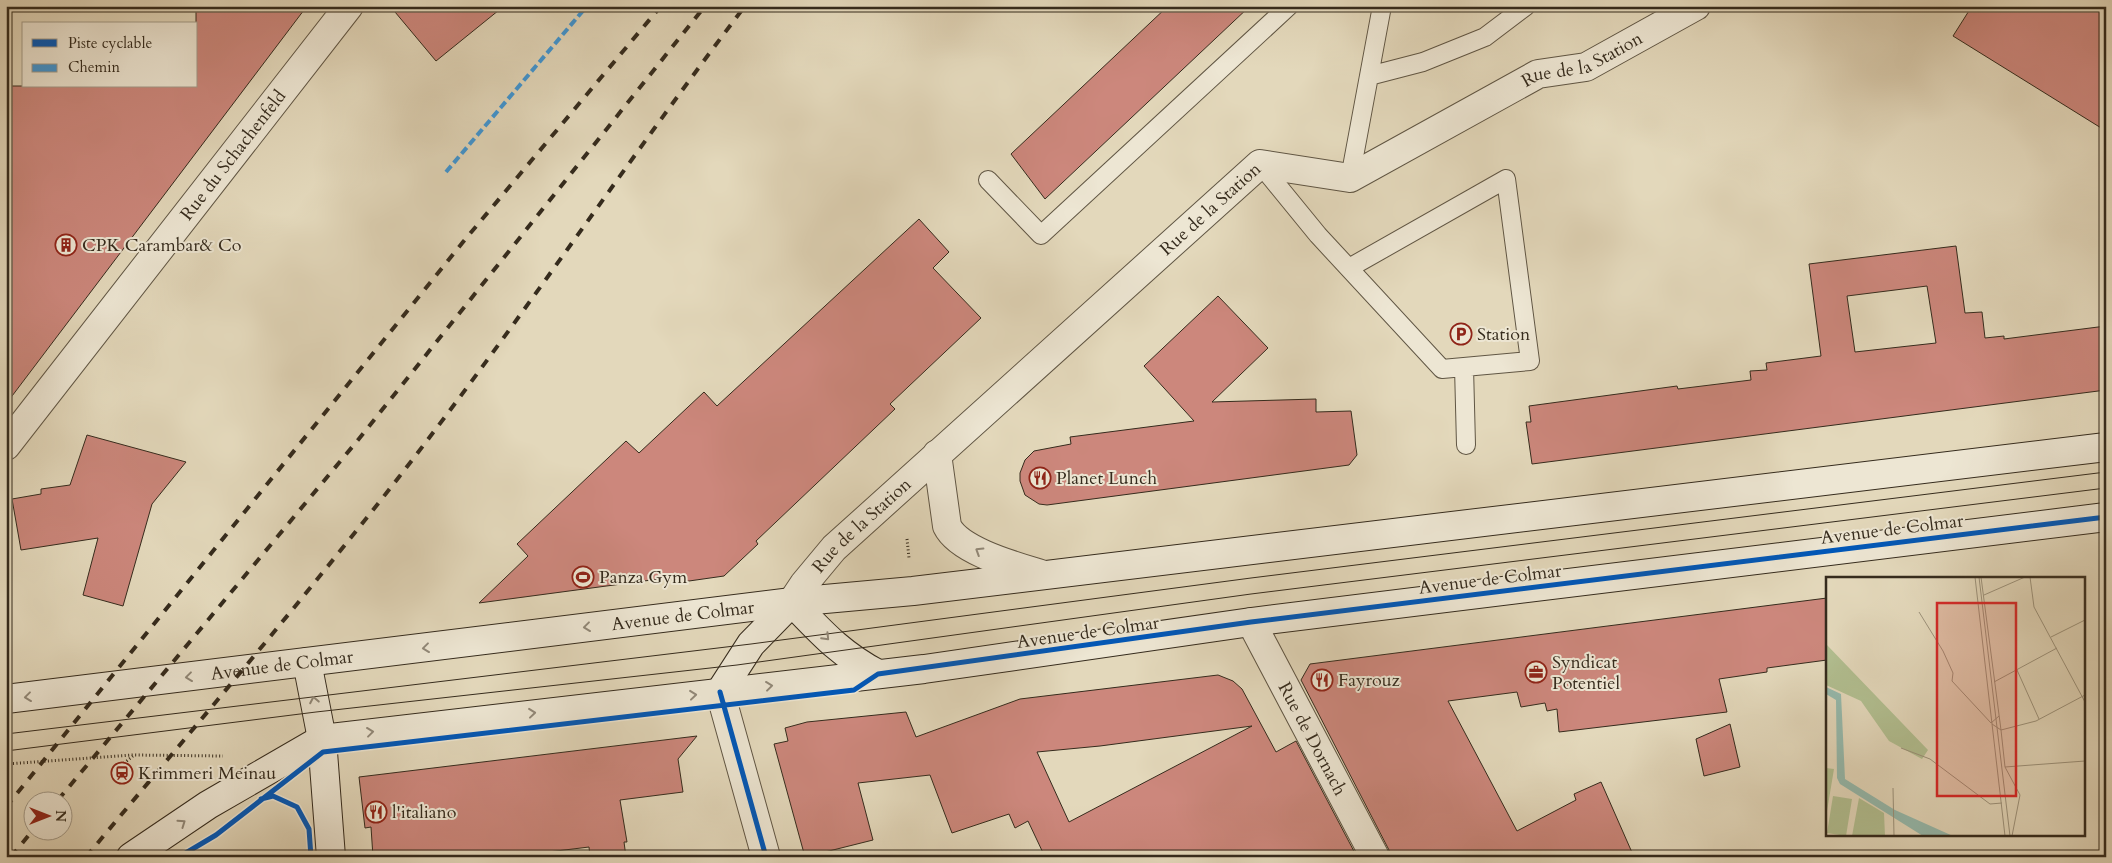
<svg xmlns="http://www.w3.org/2000/svg" width="2112" height="863" font-family="Cardo,serif">
  <style>
    .building { fill: #cc877c; stroke: #352b1d; fill-rule: evenodd }
    .lines { fill: none; stroke-linecap: round; stroke-linejoin: round }
    .lane-casing { stroke: #605644; stroke-width: 20 }
    .street-casing { stroke: #605644; stroke-width: 30 }
    .secondary-casing { stroke: #352b1d; stroke-width: 30 }
    .path { stroke: #352b1d; stroke-width: 3; stroke-dasharray: 1 2.5; stroke-linecap: butt }
    .lane { stroke: #ede6d3; stroke-width: 18 }
    .street { stroke: #ede6d3; stroke-width: 28 }
    .secondary { stroke: #ede6d3; stroke-width: 28 }
    .tram { stroke: #352b1d; stroke-width: 1 }
    .rail { stroke: #352b1d; stroke-width: 4; stroke-dasharray: 9 9; stroke-linecap: butt }
    .quiet { stroke: #3e96d5; stroke-width: 4; stroke-dasharray: 8 4; stroke-linecap: butt }
    .cycleway-casing { stroke: #ede6d3; stroke-width: 8 }
    .cycleway { stroke: #0057b8; stroke-width: 5 }
    .oneway { stroke: #918878 }
    .labels { text-anchor: middle; stroke-width: 4; stroke-linejoin: round; paint-order: stroke }
    .street-label { font-size: 18px; fill: #352b1d; stroke: #ede6d3 }
    .poi-label { font-size: 18px; fill: #352b1d; stroke: #ede6d3; text-anchor: start }
    .inset-road { fill: none; stroke: #9d937c; stroke-width: 1 }
    .view { fill: #d62828; fill-opacity: 0.15; stroke: #d62828; stroke-width: 2.5 }
    .inset-edge { fill: none; stroke: #352b1d; stroke-width: 2.5 }
  </style>
  <rect width="100%" height="100%" fill="#e3d8bb"/>
  <filter id="stains"><feTurbulence type="fractalNoise" baseFrequency=".004" numOctaves="4"/><feColorMatrix values="0 0 0 0 .2 0 0 0 0 .09 0 0 0 0 .02 0 0 0 .5 -.17"/></filter>
  <radialGradient id="worn" r=".72"><stop offset=".6" stop-color="#630" stop-opacity="0"/><stop offset="1" stop-color="#630" stop-opacity=".3"/></radialGradient>
  <path class="building" d="M196 6H307L6 404V86H196Z
    M390 6H504L436 61Z
    M1168 6H1250L1045 199 1011 154Z
    M1972 6H2106V131L1953 36Z
    M919 219 949 252 933 268 981 318 890 404 895 409 756 541 758 544 724 576 675 583 674 577 479 603 528 556 517 544 626 441 639 453 704 392 717 406Z
    M1956 246 1965 313 1982 312 1985 338 2004 336V339L2106 326V390L1532 464 1526 422H1531L1529 406 1677 386 1678 389 1751 380 1750 371 1767 370 1766 363 1821 356 1809 264ZM1927 286 1936 343 1855 352 1847 296Z
    M1218 296 1268 348 1212 402 1316 399V412L1351 411 1357 455 1349 465 1047 505 1039 504 1025 495 1020 481V473L1025 460 1034 451 1071 444 1070 437 1194 421 1144 366Z
    M87 435 186 462 152 504 123 606 83 595 98 538 21 550 12 499 41 494V489L70 485Z
    M1827 598V660L1767 668V672L1719 679 1727 712 1559 732 1557 709 1547 711 1545 703 1521 707 1517 692 1448 701 1517 831 1576 800 1574 794 1601 782 1634 857H1390L1389 850 1301 680 1310 664Z
    M1218 675 1233 681 1242 689 1276 752 1296 741 1357 857H1045L1028 821 1015 828 1009 814 952 833 930 775 858 783 873 840 805 857 774 744 788 741 785 728 807 722 906 712 916 737 1020 699ZM1252 726 1069 822 1037 752 1100 746Z
    M1730 724 1740 767 1704 776 1696 739Z
    M697 736 678 759 683 792 620 800 627 842H624L626 857H590L589 847 532 854V857H373L371 827 365 828 359 777Z"/>
  <g class="lines">
    <g class="lane-casing">
      <path id="lane" d="M1369 76 1423 62 1485 37 1526 6
        M1260 164 1318 235 1442 369 1530 361 1506 179 1349 268
        M1350 178 1382 6
        M988 180 1041 235 1289 6
        M1464 367 1466 445"/>
    </g>
    <g class="street-casing">
      <g id="street">
        <path id="s1" d="M6 446 349 6"/>
        <path d="M937 454 947 526C959 551 1015 566 1041 574"/>
        <path id="s2" d="M792 602 804 584 834 548 1260 164 1350 178 1538 74 1586 67 1696 6"/>
        <path id="s3" d="M1251 622 1375 857"/>
        <path d="M720 692 766 857"/>
      </g>
    </g>
    <g class="secondary-casing">
      <g id="secondary">
        <path d="M792 602C821 632 840 654 878 674"/>
        <path d="M307 662 322 739 331 857"/>
        <path d="M720 692 751 644 792 602"/>
        <path id="s4" d="M6 699 792 602 913 591 2106 447"/>
        <path d="M131 857 208 805 322 739 924 669 1251 622 2106 517"/>
      </g>
    </g>
    <path class="path" d="M907 539 909 558
      M6 764 133 755 223 756
      M113 772 133 756"/>
    <use href="#lane" class="lane"/>
    <use href="#street" class="street"/>
    <use href="#secondary" class="secondary"/>
    <path class="tram" d="M6 734 751 644 1251 578 2106 472
      M6 751 316 712 737 665 1251 594 2106 488"/>
    <path class="rail" d="M58 800 358 440 705 6
      M6 807 463 242 661 6
      M11 857 33 830
      M86 857C191 731 298 606 399 477 519 323 627 161 745 6"/>
    <path class="quiet" d="M446 172 587 6"/>
    <g class="cycleway-casing">
      <path id="cycleway" d="M720 692 766 857
        M261 799 273 796 297 807 309 829 311 857
        M179 857 216 835 323 752 854 690 878 674 1251 622 2106 517"/>
    </g>
    <use href="#cycleway" class="cycleway"/>
  </g>
  <defs><path id="oneway-chevron" d="M-2-3.5L2.5 0L-2 3.5" fill="none" stroke-width="1.6" stroke-linecap="round" stroke-linejoin="round" transform="scale(1.25)"/></defs>
  <g class="oneway">
    <use href="#oneway-chevron" transform="translate(979 551) rotate(-148)"/>
    <use href="#oneway-chevron" transform="translate(587 627) rotate(173)"/>
    <use href="#oneway-chevron" transform="translate(826 637) rotate(46)"/>
    <use href="#oneway-chevron" transform="translate(426 648) rotate(173)"/>
    <use href="#oneway-chevron" transform="translate(189 677) rotate(173)"/>
    <use href="#oneway-chevron" transform="translate(769 686) rotate(-7)"/>
    <use href="#oneway-chevron" transform="translate(693 695) rotate(-6)"/>
    <use href="#oneway-chevron" transform="translate(28 697) rotate(173)"/>
    <use href="#oneway-chevron" transform="translate(314 700) rotate(-101)"/>
    <use href="#oneway-chevron" transform="translate(532 713) rotate(-6)"/>
    <use href="#oneway-chevron" transform="translate(370 732) rotate(-7)"/>
    <use href="#oneway-chevron" transform="translate(182 823) rotate(-35)"/>
  </g>
  <defs>
    <g id="building-ring" transform="scale(1.125)"><circle r="9.5" fill="#ede6d3" stroke="#8f2418" stroke-width="1.5"/><path d="M-4-6H4V6H1V3H-1V6H-4ZM-2.5-4.3h1.7v1.8h-1.7ZM.8-4.3h1.7v1.8H.8ZM-2.5-1h1.7V.8h-1.7ZM.8-1h1.7V.8H.8Z" fill="#8f2418"/></g>
    <g id="parking-ring" transform="scale(1.125)"><circle r="9.5" fill="#ede6d3" stroke="#8f2418" stroke-width="1.5"/><path d="M-3.5-5.5H1a3.5 3.5 0 0 1 0 7H-1V5.5H-3.5ZM-1-3.4V-.6H.8a1.4 1.4 0 0 0 0-2.8Z" fill="#8f2418"/></g>
    <g id="restaurant-ring" transform="scale(1.125)"><circle r="9.5" fill="#ede6d3" stroke="#8f2418" stroke-width="1.5"/><path d="M-5-6h1v4h1v-4h1v4h1v-4h1v5L-1.5 .5V6h-2V.5L-5-1ZM5-6V6H3V1.5H1.5Q1.5-4 5-6Z" fill="#8f2418"/></g>
    <g id="stadium-ring" transform="scale(1.125)"><circle r="9.5" fill="#ede6d3" stroke="#8f2418" stroke-width="1.5"/><path d="M0-5a6.5 5 0 1 0 0 10a6.5 5 0 1 0 0-10ZM-3.5-1.8h7v3.6h-7Z" fill="#8f2418"/></g>
    <g id="office-ring" transform="scale(1.125)"><circle r="9.5" fill="#ede6d3" stroke="#8f2418" stroke-width="1.5"/><path d="M-6-3h4V-5.5h4V-3h4V5H-6ZM-1-4.5V-3h2v-1.5ZM-6 0V1H6V0Z" fill="#8f2418"/></g>
    <g id="station-ring" transform="scale(1.125)"><circle r="9.5" fill="#ede6d3" stroke="#8f2418" stroke-width="1.5"/><path d="M-3-6H3Q5-6 5-4V2Q5 4 3 4L4.5 6H3L1.5 4h-3L-3 6H-4.5L-3 4Q-5 4-5 2V-4Q-5-6-3-6ZM-3.5-4v3h7v-3ZM-3.5 1v1.5H-2V1ZM2 1v1.5H3.5V1Z" fill="#8f2418"/></g>
  </defs>
  <g fill-rule="evenodd">
    <use href="#building-ring" x="66" y="245"/>
    <use href="#parking-ring" x="1461" y="334"/>
    <use href="#restaurant-ring" x="1040" y="478"/>
    <use href="#stadium-ring" x="583" y="577"/>
    <use href="#office-ring" x="1536" y="672"/>
    <use href="#restaurant-ring" x="1322" y="680"/>
    <use href="#station-ring" x="122" y="773"/>
    <use href="#restaurant-ring" x="376" y="812"/>
  </g>
  <g class="labels">
    <g class="street-label">
      <text dy="6" stroke="none"><textPath href="#s2" startOffset="995">Rue de la Station</textPath></text>
      <text dy="6" stroke="none"><textPath href="#s1" startOffset="369">Rue du Schachenfeld</textPath></text>
      <text dy="6" stroke="none"><textPath href="#s2" startOffset="575">Rue de la Station</textPath></text>
      <text dy="6" stroke="none"><textPath href="#s2" startOffset="104">Rue de la Station</textPath></text>
      <text transform="translate(1892 529) rotate(-7)" y="6">Avenue de Colmar</text>
      <text transform="translate(1490 579) rotate(-7)" y="6">Avenue de Colmar</text>
      <text dy="6" stroke="none"><textPath href="#s4" startOffset="682">Avenue de Colmar</textPath></text>
      <text transform="translate(1088 632) rotate(-8)" y="6">Avenue de Colmar</text>
      <text dy="6" stroke="none"><textPath href="#s4" startOffset="278">Avenue de Colmar</textPath></text>
      <text dy="6" stroke="none"><textPath href="#s3" startOffset="132">Rue de Dornach</textPath></text>
    </g>
    <g class="poi-label">
      <text x="82" y="251">CPK Carambar&amp; Co</text>
      <text x="1477" y="340">Station</text>
      <text x="1056" y="484">Planet Lunch</text>
      <text x="599" y="583">Panza Gym</text>
      <text x="1552" y="668">Syndicat<tspan x="1552" dy="21">Potentiel</tspan></text>
      <text x="1338" y="686">Fayrouz</text>
      <text x="138" y="779">Krimmeri Meinau</text>
      <text x="392" y="818">l'italiano</text>
    </g>
  </g>
  <g transform="translate(1826 577)">
    <rect width="259" height="259" fill="#e3d8bb"/>
    <path d="M0 191 8 192 0 240ZM7 219 26 222 20 259 1 256Z" fill="#b2bf91"/>
    <path d="M0 67 102 173 96 182 63 164 35 124 0 108ZM33 221 58 236 59 259H26Z" fill="#b2bf91"/>
    <path d="M0 110 15 117 19 202 69 233 127 259H97L14 207 11 201 10 123 0 117Z" fill="#96baad"/>
    <path class="inset-road" d="M149 0 179 259M153 0 184 259M155 0 175 153 210 144 259 118M204 0 208 30 259 125M158 18 199 0M93 35 117 74 127 96 126 104 165 146 173 139M225 60 259 43M191 93 213 142M168 105 231 71M166 147 175 153 179 190 194 218 186 259M75 171 104 182 164 227 176 226M179 190 259 184M67 211 68 259"/>
    <path class="view" d="M111 26H190V219H111Z"/>
    <rect width="259" height="259" class="inset-edge"/>
  </g>
  <rect width="2112" height="863" fill="none" stroke="#e3d8bb" stroke-width="25"/>
  <rect x="8" y="8" width="2097" height="848" fill="none" stroke="#352b1d" stroke-width="2.5"/>
  <rect x="12" y="12" width="2087" height="838" fill="none" stroke="#352b1d"/>
  <rect x="22" y="22" width="175" height="65" fill="#ede6d3" stroke="#a39b8a"/>
  <rect x="32" y="39" width="25" height="8" fill="#0057b8" stroke="#a39b8a"/>
  <text x="68" y="48" font-size="15" fill="#352b1d">Piste cyclable</text>
  <rect x="32" y="64" width="25" height="8" fill="#3e96d5" stroke="#a39b8a"/>
  <text x="68" y="72" font-size="15" fill="#352b1d">Chemin</text>
  <g transform="translate(48 816) rotate(90)"><circle r="24" fill="#ede6d3" stroke="#a39b8a"/>
  <path d="M0-4L9 19L0 12L-9 19Z" fill="#8f2418"/>
  <text y="-8" font-size="14" font-weight="bold" text-anchor="middle" fill="#352b1d">N</text>
  </g>
  <rect width="100%" height="100%" filter="url(#stains)"/>
  <rect width="100%" height="100%" fill="url(#worn)"/>
</svg>
